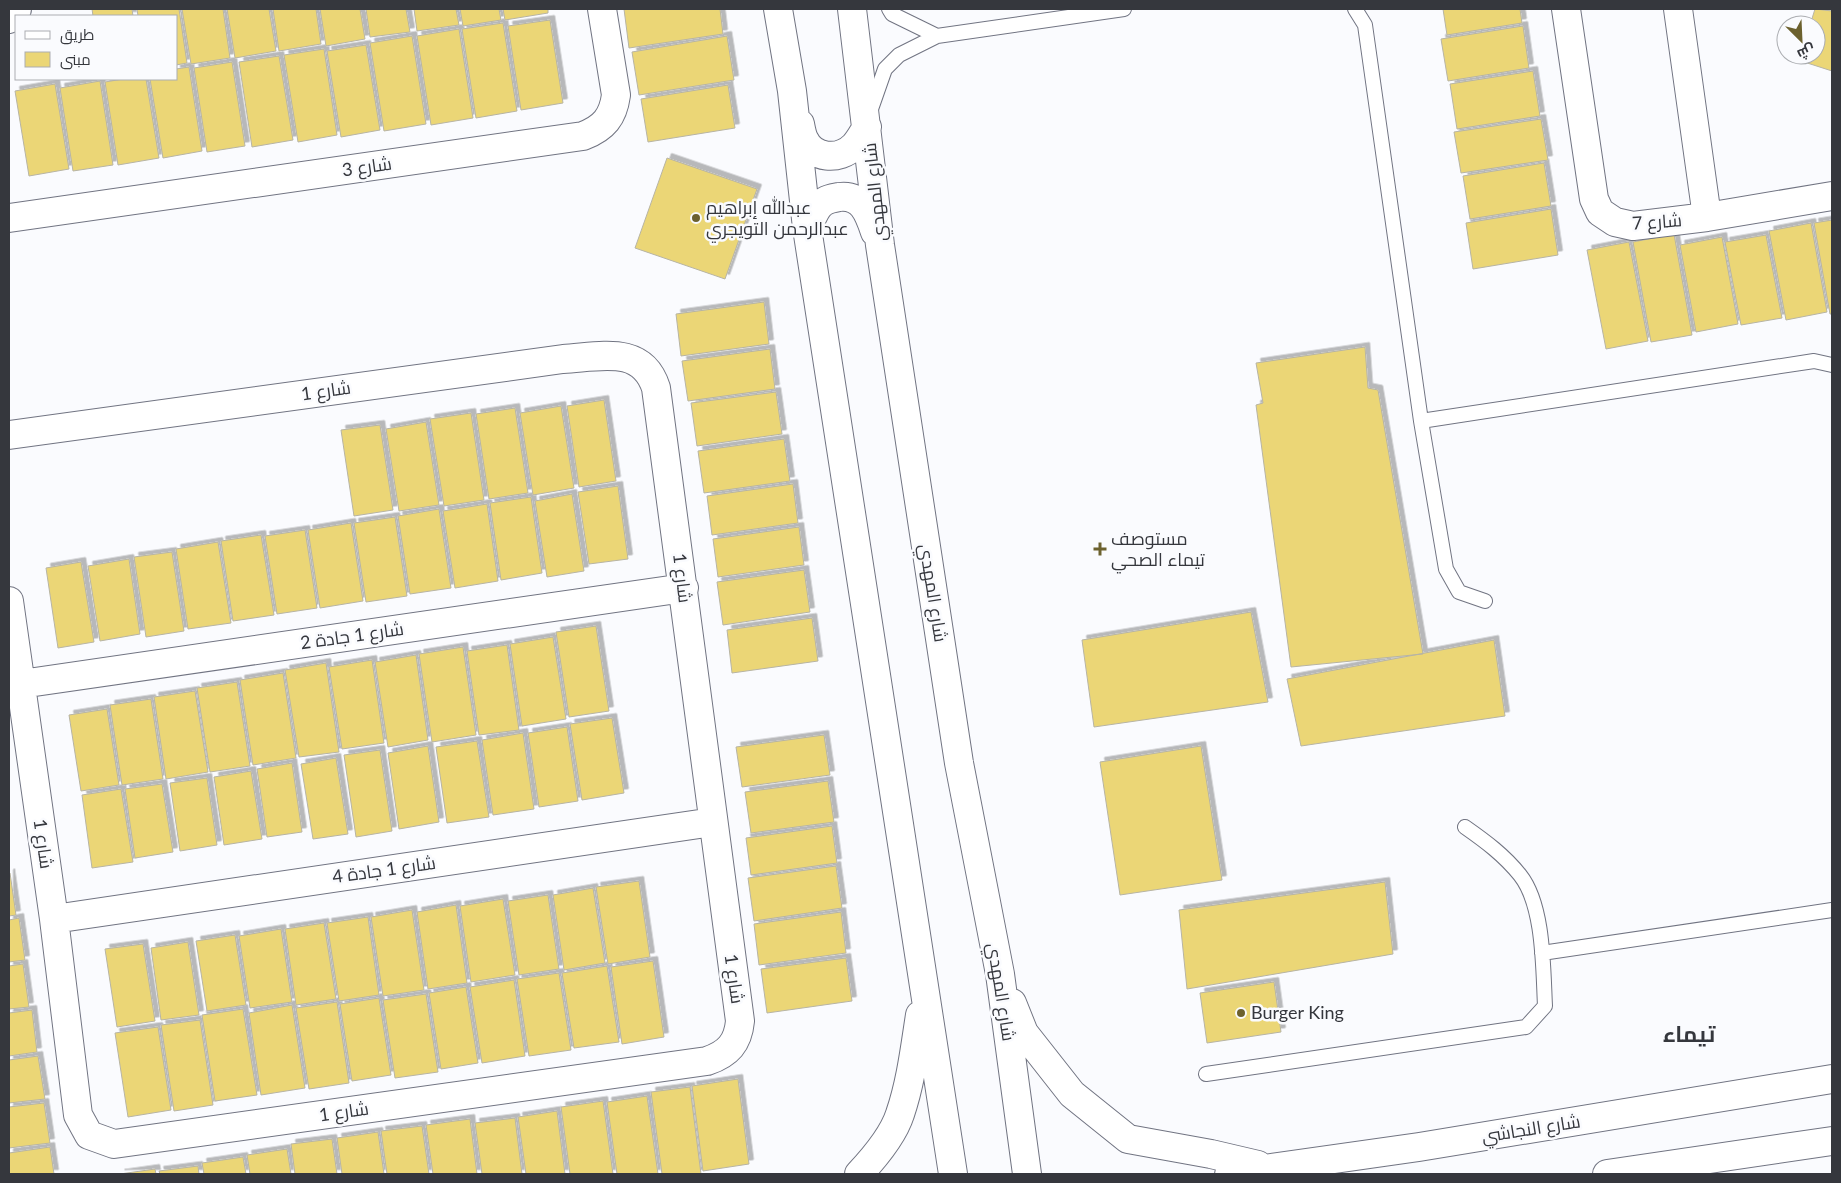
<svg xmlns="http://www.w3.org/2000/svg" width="1841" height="1183" font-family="Lato,Cairo,sans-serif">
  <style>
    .building { fill: #ebd676; stroke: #b7b4a4; filter: url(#shadow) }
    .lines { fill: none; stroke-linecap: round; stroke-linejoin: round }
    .lane-casing { stroke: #717482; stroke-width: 16 }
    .street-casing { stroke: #717482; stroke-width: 30 }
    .secondary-casing { stroke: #717482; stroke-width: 30 }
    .lane { stroke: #fff; stroke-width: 14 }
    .street { stroke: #fff; stroke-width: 28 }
    .secondary { stroke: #fff; stroke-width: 28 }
    .poi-dot { fill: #6c612e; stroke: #fafbfe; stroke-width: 2 }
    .labels { text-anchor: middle; stroke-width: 5; stroke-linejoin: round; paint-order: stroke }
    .street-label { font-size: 18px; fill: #35373d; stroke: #fafbfe }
    .poi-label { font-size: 18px; fill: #35373d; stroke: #fafbfe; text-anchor: start }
    .district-label { font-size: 22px; font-weight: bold; fill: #35373d; stroke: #fafbfe }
  </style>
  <defs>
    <filter id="shadow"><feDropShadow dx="4.5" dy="-4.5" stdDeviation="0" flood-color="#0004"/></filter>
  </defs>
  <rect width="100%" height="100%" fill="#fafbfe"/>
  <path class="building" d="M92 9H132L133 16H93Z
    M137 9H179L187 63 176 65V16H138Z
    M182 9H223L230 58 191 64Z
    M227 9H269L276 51 235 58Z
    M273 9H316L321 44 279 51Z
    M320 9H360L365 39 326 46Z
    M366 9H406L410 32 370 37Z
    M414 9H456L459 25 417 31Z
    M460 9H499L501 20 463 26Z
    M503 9H548V13L505 20Z
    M624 9H720L723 34 629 48Z
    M1443 9H1520L1522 23 1447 35Z
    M1815 9 1832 11V71L1798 60 1800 55H1816V25H1810Z
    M550 20 563 103 521 110 508 26Z
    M503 23 517 111 476 118 462 29Z
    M1523 26 1529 68 1448 81 1441 39Z
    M459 29 473 118 431 125 417 36Z
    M412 36 426 124 384 131 370 43Z
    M727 36 734 80 639 95 632 52Z
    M366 45 380 130 341 137 327 51Z
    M324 49 337 135 298 142 284 55Z
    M279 56 293 140 252 147 239 62Z
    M232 62 245 146 207 152 194 68Z
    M189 67 202 151 163 158 150 79H176V69Z
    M1533 71 1540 116 1457 129 1450 84Z
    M123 79H146L159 158 118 165 105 82Z
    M100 81 113 165 73 171 60 88Z
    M55 84 69 169 29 176 15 91Z
    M728 85 735 128 648 142 641 99Z
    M1541 119 1548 160 1461 173 1454 132Z
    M667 158 757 189 725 279 635 248Z
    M1544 163 1551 206 1470 219 1463 176Z
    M1551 209 1558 255 1473 269 1466 223Z
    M1832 220V314H1830L1814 223Z
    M1811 223 1827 312 1786 320 1769 231Z
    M1674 234 1692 335 1651 342 1633 242Z
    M1766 235 1782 318 1741 325 1725 242Z
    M1722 237 1738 324 1696 332 1680 245Z
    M1629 242 1648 341 1606 349 1587 250Z
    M764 302 769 344 681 356 676 314Z
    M1365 347 1368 388 1378 390 1423 654 1291 667 1256 405 1263 403 1256 363Z
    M770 349 775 389 688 401 682 361Z
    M776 392 782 434 697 446 691 403Z
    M604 400 616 481 579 487 567 406Z
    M561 406 574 488 533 495 520 413Z
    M515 408 528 493 489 499 476 414Z
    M471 413 484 500 444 506 430 419Z
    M426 422 439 505 399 511 386 429Z
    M380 425 393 510 354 516 341 430Z
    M784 439 790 481 704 493 698 451Z
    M793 484 798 523 712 535 707 496Z
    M618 486 628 559 589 564 578 492Z
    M572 494 584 571 547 577 535 501Z
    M531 497 542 573 501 580 490 503Z
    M487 504 498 581 455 588 443 511Z
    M439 509 451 588 410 594 398 516Z
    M395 517 407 596 366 602 354 523Z
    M351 523 363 601 320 608 308 530Z
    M799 527 804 565 718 577 713 539Z
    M305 530 317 608 277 614 265 536Z
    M261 535 274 615 233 621 221 541Z
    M218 542 231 623 188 629 176 549Z
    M172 552 184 631 146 637 134 557Z
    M129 559 140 634 100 641 88 566Z
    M81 562 94 642 58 648 46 568Z
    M804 570 810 612 723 625 717 582Z
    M1251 612 1268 702 1094 727 1082 640Z
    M812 618 818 661 732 673 727 630Z
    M596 626 609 711 569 717 556 632Z
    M553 637 566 719 522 726 510 644Z
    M1494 640 1505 716 1301 746 1287 679Z
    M507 645 519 730 479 735 467 651Z
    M463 647 476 735 432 742 419 654Z
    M416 655 428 740 388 747 375 662Z
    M372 660 384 743 342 749 329 667Z
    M326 663 339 752 299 757 285 670Z
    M283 673 296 758 253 765 240 680Z
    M237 682 250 766 210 772 197 688Z
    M195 691 208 772 166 779 154 697Z
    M151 699 163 779 122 785 110 705Z
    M107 709 119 785 81 791 69 715Z
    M612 718 624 793 582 800 570 724Z
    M567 727 578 801 539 807 528 733Z
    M523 733 534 809 493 815 482 740Z
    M824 735 830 775 742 787 736 747Z
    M477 741 489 817 447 823 436 747Z
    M428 746 439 822 399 829 388 753Z
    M1201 746 1222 880 1120 895 1100 762Z
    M380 750 392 831 356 837 344 755Z
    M336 758 348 834 313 839 301 764Z
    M292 763 302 832 267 837 257 769Z
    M251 771 262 839 224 845 214 777Z
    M207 778 217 845 180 851 170 783Z
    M828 781 834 822 751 833 745 792Z
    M162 784 173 852 135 858 125 789Z
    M121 789 133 862 92 868 82 795Z
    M832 826 837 863 751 875 746 838Z
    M836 866 842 908 754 921 748 878Z
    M10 873 16 915 9 916V874Z
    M639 881 650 957 608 964 596 887Z
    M1385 882 1393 954 1187 989 1179 910Z
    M593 888 605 963 564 970 553 895Z
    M548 895 559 969 519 975 508 901Z
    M503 899 515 975 471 982 460 906Z
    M456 905 467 983 428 989 417 912Z
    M412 910 424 990 383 996 371 917Z
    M841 912 846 953 759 965 754 924Z
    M368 917 379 995 339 1001 327 923Z
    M19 918 25 960 9 962V920Z
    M324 923 336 999 296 1005 285 929Z
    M281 929 292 1002 250 1008 239 936Z
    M235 935 246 1005 207 1011 196 941Z
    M188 942 199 1015 161 1020 151 948Z
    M143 944 155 1021 117 1027 105 949Z
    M846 958 852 1001 767 1013 761 969Z
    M653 961 664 1037 622 1044 611 967Z
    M23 964 29 1007 9 1009V966Z
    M607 966 619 1042 574 1048 562 973Z
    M559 973 571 1050 529 1056 517 979Z
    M514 980 525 1056 482 1063 470 987Z
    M1274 982 1281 1032 1207 1043 1200 993Z
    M466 987 478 1063 441 1069 429 993Z
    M426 994 438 1072 395 1078 383 1000Z
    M379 998 391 1075 352 1081 340 1004Z
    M337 1002 349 1083 309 1089 296 1008Z
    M292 1005 305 1088 261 1095 249 1013Z
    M243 1009 257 1095 215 1101 202 1015Z
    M32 1010 37 1052 9 1056V1013Z
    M200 1020 213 1105 174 1111 161 1025Z
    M158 1027 171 1110 128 1117 115 1033Z
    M38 1056 45 1099 9 1103V1060Z
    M738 1079 749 1164 703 1171 692 1086Z
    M690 1087 701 1174H662L651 1092Z
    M647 1096 658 1174H617L607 1102Z
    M603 1101 613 1174H570L561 1107Z
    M44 1103 50 1143 9 1148V1107Z
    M557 1111 565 1174H526L518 1117Z
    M515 1118 522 1174H482L475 1123Z
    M470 1119 477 1174H433L426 1125Z
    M422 1126 429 1174H387L381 1131Z
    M378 1132 384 1174H342L337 1138Z
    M332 1139 337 1174H295L291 1144Z
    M50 1147 54 1174H9V1153Z
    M287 1149 291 1174H250L247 1155Z
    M243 1157 246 1174H204L202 1163Z
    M198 1166 199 1174H160L159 1171Z
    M155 1169 156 1174H120Z"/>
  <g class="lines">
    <g class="lane-casing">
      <path id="lane" d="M889 9 892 14 937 36
        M1355 9 1365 25 1421 421 1446 569 1459 592 1485 601
        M871 109 885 69 899 55 937 36 1124 9
        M1421 421 1814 361 1832 365
        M1542 953 1832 910
        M1206 1074 1526 1027 1545 1006C1543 968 1544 905 1520 875 1504 855 1485 841 1465 827"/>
    </g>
    <g class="street-casing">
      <path id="street" d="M1566 9 1594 199 1600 212 1615 222 1633 226 1707 217 1832 196
        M1678 9 1707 217
        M9 19 17 9
        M9 218 583 136C604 128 613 117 616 95L602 9
        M9 435 563 359C599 357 642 344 656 388L740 1021C738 1043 728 1054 707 1061L114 1144 89 1135 78 1115 54 919 9 601
        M21 684 684 588
        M54 919 713 822"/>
    </g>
    <g class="secondary-casing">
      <path id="secondary" d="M778 9 792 91 807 228 953 1174
        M852 9 880 245 959 763 1000 974 1027 1174
        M800 124C801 129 802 135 804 139 813 159 839 161 854 146 859 141 863 133 867 127
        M807 228C811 221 815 209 821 204 826 199 833 198 839 197 862 194 869 214 875 232
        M1012 1003 1024 1033 1072 1094 1128 1139 1211 1154 1258 1165
        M859 1174C874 1158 893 1136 900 1114 911 1082 915 1047 920 1015
        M1229 1174 1419 1147 1832 1079
        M1607 1174 1832 1141"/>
    </g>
    <use href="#lane" class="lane"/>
    <use href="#street" class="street"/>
    <use href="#secondary" class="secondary"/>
  </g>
  <g class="poi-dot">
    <circle cx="696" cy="218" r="5"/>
    <path d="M1097.5 541.5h5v5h5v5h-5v5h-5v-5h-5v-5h5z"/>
    <circle cx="1241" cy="1013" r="5"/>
  </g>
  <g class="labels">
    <g class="street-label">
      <text transform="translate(367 167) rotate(-8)" y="6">شارع 3</text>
      <text transform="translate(875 192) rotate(-96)" y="6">شارع المهدي</text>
      <text transform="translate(1657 222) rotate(-4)" y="6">شارع 7</text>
      <text transform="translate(326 391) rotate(-8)" y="6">شارع 1</text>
      <text transform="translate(682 578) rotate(83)" y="6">شارع 1</text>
      <text transform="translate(933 593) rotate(81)" y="6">شارع المهدي</text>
      <text transform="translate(352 636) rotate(-8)" y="6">شارع 1 جادة 2</text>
      <text transform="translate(43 844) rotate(82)" y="6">شارع 1</text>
      <text transform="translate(384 870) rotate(-8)" y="6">شارع 1 جادة 4</text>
      <text transform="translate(734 979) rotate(82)" y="6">شارع 1</text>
      <text transform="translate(1001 992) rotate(81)" y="6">شارع المهدي</text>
      <text transform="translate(344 1112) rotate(-8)" y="6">شارع 1</text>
      <text transform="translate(1531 1129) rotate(-9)" y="6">شارع النجاشي</text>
    </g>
    <g class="poi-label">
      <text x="706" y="214">عبدالله إبراهيم<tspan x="706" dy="21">عبدالرحمن التويجري</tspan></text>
      <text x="1111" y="545">مستوصف<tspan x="1111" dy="21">تيماء الصحي</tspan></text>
      <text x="1251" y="1019">Burger King</text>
    </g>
    <g class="district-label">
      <text x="1689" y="1042">تيماء</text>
    </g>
  </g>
  <rect width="1841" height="1183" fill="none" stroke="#35373d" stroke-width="20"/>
  <rect x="15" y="15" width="162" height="65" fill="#fafbfe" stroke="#abadb1"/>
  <rect x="25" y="31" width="25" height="8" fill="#ffffff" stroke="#abadb1"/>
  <text x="60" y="40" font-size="15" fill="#35373d">طريق</text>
  <rect x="25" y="52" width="25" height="15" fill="#ebd676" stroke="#abadb1"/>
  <text x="60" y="65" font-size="15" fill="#35373d">مبنى</text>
  <g transform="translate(1801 40) rotate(156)"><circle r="24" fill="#fafbfe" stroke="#abadb1"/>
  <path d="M0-4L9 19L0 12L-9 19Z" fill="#6c612e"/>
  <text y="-8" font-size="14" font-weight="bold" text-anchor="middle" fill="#35373d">ش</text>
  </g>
</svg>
